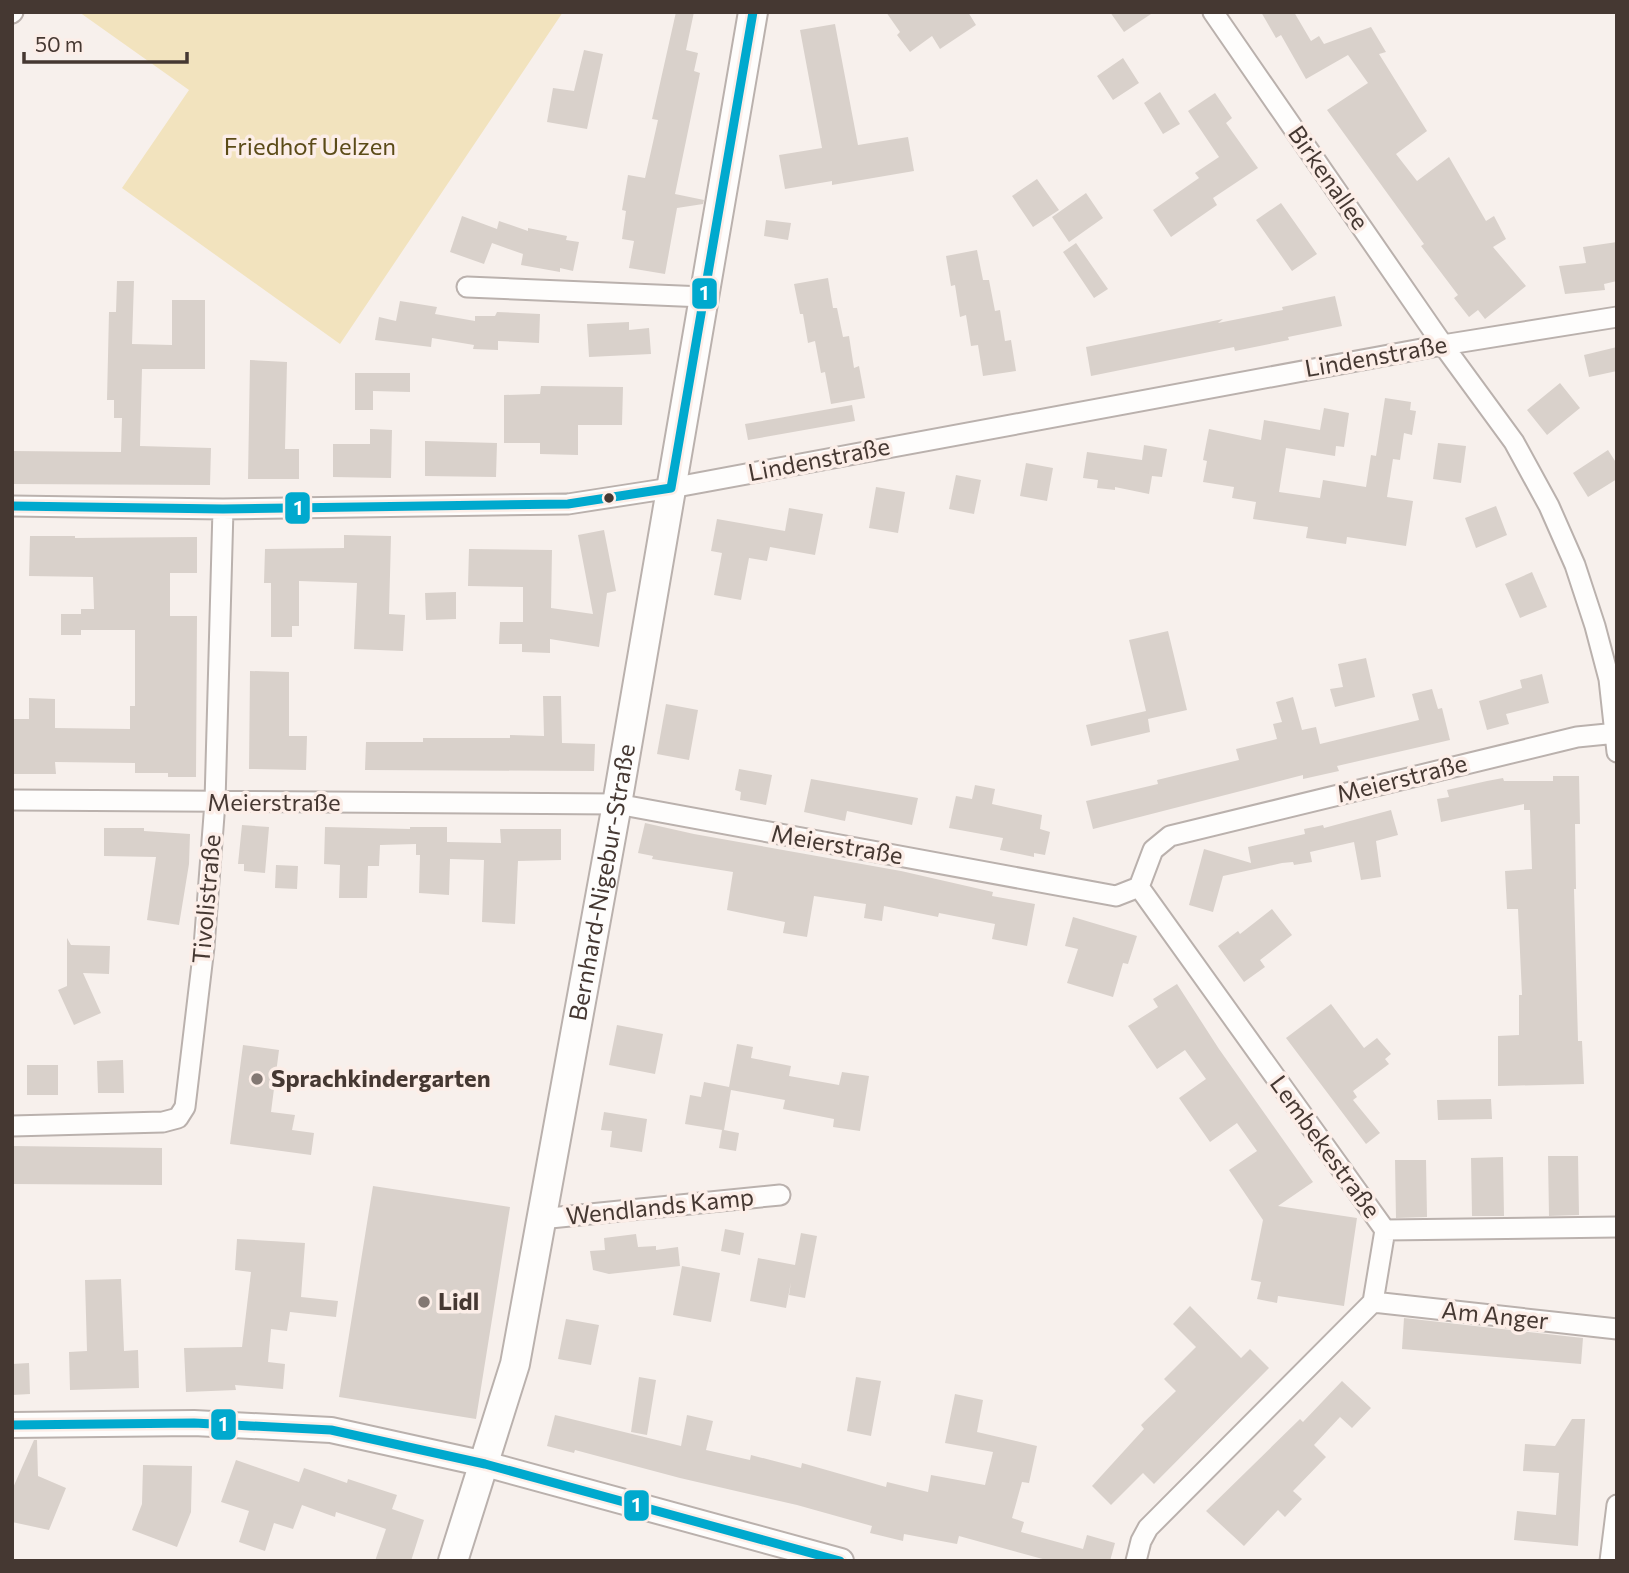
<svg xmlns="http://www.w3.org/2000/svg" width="1629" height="1573" font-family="Commissioner,sans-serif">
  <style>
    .green { fill: #f2e3be }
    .building { fill: #d9d1cb }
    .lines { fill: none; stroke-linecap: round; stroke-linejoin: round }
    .minor-casing { stroke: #bab1ad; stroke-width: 23 }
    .tertiary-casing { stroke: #bab1ad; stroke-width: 28 }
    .secondary-casing { stroke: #bab1ad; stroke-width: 32 }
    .minor { stroke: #fefdfc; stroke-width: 19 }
    .tertiary { stroke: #fefdfc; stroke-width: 24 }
    .secondary { stroke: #fefdfc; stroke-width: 28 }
    .bus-1-casing { stroke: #fceee8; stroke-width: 14 }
    .bus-1 { stroke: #00a9ce; stroke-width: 9 }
    .bus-dot { fill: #453832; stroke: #fceee8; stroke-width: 2.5 }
    .poi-dot { fill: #837873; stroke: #fceee8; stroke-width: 2.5 }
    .labels { text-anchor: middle; stroke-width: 7; stroke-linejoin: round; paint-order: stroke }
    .park-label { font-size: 24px; fill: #5b4b18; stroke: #fceee8 }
    .street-label { font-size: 24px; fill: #453832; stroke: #fceee8 }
    .poi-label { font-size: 24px; font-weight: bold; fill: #453832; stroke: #fceee8; text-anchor: start }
    .line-badge { stroke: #fceee8; stroke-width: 2.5 }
    .badge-label { font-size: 19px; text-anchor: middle; font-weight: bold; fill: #fff }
  </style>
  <rect width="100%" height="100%" fill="#f7f0ec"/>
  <path class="green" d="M79 12H563L340 344 122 188 189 90Z"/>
  <path class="building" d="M676 12H694L686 50 698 53 694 71 700 73 675 194 704 200 703 204 677 208 665 274 629 268 634 241 622 239 626 211 622 210 628 175 645 178 658 120 652 119Z
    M886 12H968L976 25 940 49 932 36 910 52 897 35 900 32Z
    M1110 12H1154L1124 32Z
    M1261 12H1294L1311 41 1319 36 1324 44 1371 27 1386 52 1379 54 1427 131 1396 154 1417 181 1449 157 1486 221 1494 216 1506 239 1493 247 1526 286 1485 319 1478 310 1469 317 1454 298 1458 295 1421 246 1424 244 1327 110 1368 83 1348 55 1306 79 1281 35 1276 38Z
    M835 24 858 145 908 137 914 171 832 185V181L785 189 779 155 822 148 800 30Z
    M584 50 603 54 587 129 547 122 553 88 574 91Z
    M1123 58 1139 83 1113 100 1097 76Z
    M1160 92 1180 124 1163 134 1144 103Z
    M1215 93 1232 118 1226 123 1258 168 1213 198 1217 205 1171 237 1153 210 1199 178 1195 173 1219 157 1188 111Z
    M1037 179 1059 210 1033 227 1012 196Z
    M1086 193 1103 218 1069 242 1052 217Z
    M1281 203 1317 254 1292 271 1256 220Z
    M462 216 497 229 499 221 528 231V228L567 236 566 240 579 242 573 271 560 268V272L521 265 523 254 492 243 484 264 450 252Z
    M766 220 791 223 788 240 764 236Z
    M1617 242V281L1604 284 1605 290 1565 294 1559 266 1586 263 1583 247Z
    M1076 243 1108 289 1094 298 1063 252Z
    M977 250 983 280H989L995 311 1000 310 1005 341 1011 340 1016 371 983 376 978 345 971 346 966 315 960 317 955 285 951 286 946 256Z
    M828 278 833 308H837L843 337 849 336 854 368 859 366 865 398 831 404 825 372 821 373 815 341 808 343 803 314H800L794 284Z
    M117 281H134L132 344 172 345V300H205V369H142L140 446 211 448 210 485 12 484V451L121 452 122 418H114V400H107L109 312H116Z
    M1335 296 1342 326 1288 337 1289 340 1235 351 1234 347 1091 376 1086 347 1223 319 1218 323 1283 310 1282 307Z
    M400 301 437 307 435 314 475 321V316H495L497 312 540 314 539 343 498 341V350L473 349 474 345 432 338 431 347 375 340 379 317 396 321Z
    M629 322V330L649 328 651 354 589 357 587 324Z
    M1617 347V371L1589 377 1584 355Z
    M250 360 287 362 285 449H299V479H248Z
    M355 373H410V392L373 391V410H355Z
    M1560 383 1580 408 1547 435 1527 410Z
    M541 386 623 387 622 425H578V455L540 454V443H504V395L540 394Z
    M1385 398 1411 402 1410 410 1416 411 1412 435 1404 433 1400 460 1393 459 1387 497 1413 501 1406 546 1347 537 1346 544 1306 538 1308 527 1253 519 1256 502 1232 498 1234 487 1203 482 1207 461 1203 460 1209 429 1261 440 1264 420 1320 430 1324 408 1349 413 1344 447 1336 446 1335 456 1286 448 1279 492 1320 498 1323 480 1366 487 1371 455 1376 456Z
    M852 405 855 421 748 440 745 424Z
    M370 429 392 430 391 478 333 477V444H370Z
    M425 441 497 443 496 477 425 476Z
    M1438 443 1466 446 1461 483 1433 479Z
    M1144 445 1167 449 1162 477 1152 476 1149 494 1115 487V490L1097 488 1098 480 1083 478 1087 452 1142 460Z
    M1608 450 1617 464V479L1588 497 1573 473Z
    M1026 463 1053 468 1047 501 1020 496Z
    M956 475 981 480 974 514 949 509Z
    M876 487 905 492 898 533 869 528Z
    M1496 506 1507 535 1476 548 1465 518Z
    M789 508 823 514 815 555 770 547 767 561 749 558 741 600 714 595 722 553 711 551 717 519 785 531Z
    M604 530 616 591 607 593 599 647 550 639V653L522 652V644H499L500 622H523V587L468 586 469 549 552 550 551 608 593 614 578 535Z
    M344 535 391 536 389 614 405 615 403 651 354 649 357 583 299 581V626H292V637H271V583H264L265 549 344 548Z
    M30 536H75V538L197 537V573H170V616H197L196 777H168V773H135V763L55 762 56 774H12V719H29V698L55 699V728L130 729V706H135V630H81V635H61V614H81V609H94L93 577 29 576Z
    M1532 572 1547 607 1520 618 1505 584Z
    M456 592V619L426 620 425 593Z
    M1168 631 1187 710 1148 719 1150 732 1091 746 1086 725 1146 711 1129 640Z
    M1366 658 1375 697 1335 707 1330 689 1343 687 1338 664Z
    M250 671 289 672V736H307L306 770 249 769Z
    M1542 674 1549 703 1506 714 1509 724 1487 730 1479 701 1522 688 1520 680Z
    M1432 689 1438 709 1442 708 1450 740 1337 766 1339 771 1303 779V775L1093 829 1086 801 1158 784 1157 780 1239 760 1236 749 1277 739 1273 724 1282 722 1276 702 1293 697 1302 730 1316 727 1320 744 1419 720 1412 694Z
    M543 696H561L562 743 595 744 594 771 365 770 366 742H423V738H510V735L544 736Z
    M666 704 698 710 689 760 657 754Z
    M739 769 772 775 766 805 740 800 741 792 735 790Z
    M1553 776H1579L1580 824H1575L1576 889H1574L1578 1041H1582L1584 1084 1498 1086V1036L1519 1035V995H1522L1518 909H1507L1505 871 1532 869 1530 810H1524V804L1441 822 1437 799 1449 797 1447 790 1487 781 1503 778 1504 781H1553Z
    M811 779 918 798 912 825 847 811 845 821 804 812Z
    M975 785 995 789 992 804 1042 815 1040 829 1050 832 1045 855 1034 853V857L1000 850 1003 838 949 828 956 796 972 799Z
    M1391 810 1398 835 1376 841 1381 877 1361 880 1354 842 1310 852 1312 862 1294 865 1293 862 1282 863 1223 876 1213 912 1189 905 1204 849 1251 863 1248 847 1305 834 1304 829 1323 825 1324 828Z
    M645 823 694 834 901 871 993 892 992 896 1035 904 1027 946 992 939 995 924 939 913 938 917 884 906 882 921 864 918 866 904 814 896 807 937 783 933 785 922 727 910 733 872 652 859 653 856 638 853Z
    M242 825 269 827 265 873 244 871V864H238Z
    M325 827 410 829V827H447V842L501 843 500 829H561V860L518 861 515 924 482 922 484 860 450 859 449 895 419 893 420 855H416V844L380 845 379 866H368L367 898H339L340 865 324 864Z
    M104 828H144V831L190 834 189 864 179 925 147 920 156 857 104 856Z
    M276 865 298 866 297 889 275 888Z
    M1272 909 1292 935 1260 960 1265 967 1244 982 1218 946 1238 931 1240 934Z
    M1073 917 1137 936 1128 964 1123 963 1113 997 1067 983 1078 949 1065 946Z
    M67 938 71 945 110 946 109 974 83 973 101 1013 74 1025 58 990 67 986Z
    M1177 984 1219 1049 1313 1182 1278 1206 1357 1218 1344 1306 1278 1296 1277 1303 1257 1299 1261 1282 1251 1280 1263 1220 1229 1170 1257 1151 1237 1123 1210 1142 1179 1098 1206 1079 1185 1050 1157 1069 1128 1026 1158 1007 1153 999Z
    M1331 1004 1364 1048 1377 1038 1391 1054 1385 1059 1389 1064 1353 1091 1357 1097 1353 1100 1380 1133 1366 1144 1286 1038Z
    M617 1025 663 1034 655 1074 609 1065Z
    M737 1044 753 1047 751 1058 791 1066 789 1076 839 1085 842 1072 869 1076 860 1131 833 1127 834 1119 783 1109 785 1100 731 1090 724 1130 739 1133 736 1151 719 1148 722 1130 685 1124 690 1095 701 1097 704 1082 729 1087Z
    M243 1045 279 1050 271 1112 295 1115 292 1130 314 1133 311 1155 230 1144Z
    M123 1060 124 1093H98L97 1061Z
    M27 1065H58V1095H27Z
    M1491 1099 1492 1119 1438 1120 1437 1100Z
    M604 1112 647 1119 642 1152 610 1147 612 1131 601 1130Z
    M12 1146 162 1148V1185L12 1184Z
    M1548 1156H1578L1579 1215 1549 1216Z
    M1503 1157 1504 1216H1472L1471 1158Z
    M1395 1160H1426L1427 1217 1396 1218Z
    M373 1186 510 1207 476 1419 339 1397Z
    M725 1229 744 1233 740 1255 721 1251Z
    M801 1233 817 1236 805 1298 789 1295 791 1282 786 1308 750 1301 758 1258 795 1265Z
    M636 1234 638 1247 656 1246V1250L678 1247 680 1266 609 1274 593 1270 590 1251 605 1250 604 1238Z
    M237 1239 305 1243 301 1297 338 1301 336 1317 290 1312 287 1331 271 1329 268 1362 285 1364 283 1389 235 1385 236 1390 186 1392 184 1348 242 1347 251 1272 235 1270Z
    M682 1266 720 1273 711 1322 673 1315Z
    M121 1279 124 1351 138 1350 139 1388 70 1390 69 1352 87 1351 85 1280Z
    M1190 1306 1241 1358 1250 1349 1269 1368 1154 1484 1143 1473 1111 1505 1092 1486 1144 1429 1141 1425 1176 1391 1164 1379 1196 1347 1173 1324Z
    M1404 1318 1583 1338 1581 1364 1402 1349Z
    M566 1319 599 1325 591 1365 558 1359Z
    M29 1363 30 1394 12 1395V1364Z
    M639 1377 656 1380 647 1435 631 1432Z
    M856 1377 881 1381 871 1436 847 1431Z
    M1342 1381 1371 1408 1352 1428 1340 1417 1314 1445 1326 1457 1293 1491 1302 1499 1285 1517 1278 1510 1244 1546 1206 1511 1300 1419 1303 1422Z
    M955 1394 983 1400 977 1432 1037 1446 1029 1483 1022 1482 1012 1518 1024 1522 1021 1532 1083 1549 1087 1535 1115 1543 1110 1561H1050L959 1536 957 1544 904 1534 903 1541 870 1533 872 1526 797 1505 680 1478 575 1450 574 1453 547 1446 555 1415 681 1446 687 1415 713 1421 706 1450 750 1460 751 1455 801 1468 802 1463 886 1487 887 1482 928 1492 931 1475 985 1485 993 1452 945 1443Z
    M1572 1419H1585L1578 1546 1514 1540 1517 1511 1556 1515 1559 1473 1523 1471 1525 1444 1555 1446Z
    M34 1440H37L38 1476 66 1488 49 1530 12 1522V1490Z
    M236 1460 299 1482 304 1468 347 1483 348 1479 397 1495 392 1509 424 1520 411 1561H375L386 1529 336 1512 335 1517 302 1505 293 1529 274 1523 265 1551 239 1542 249 1511 221 1502Z
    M143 1465 192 1466 191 1512 177 1547 132 1530 142 1504Z"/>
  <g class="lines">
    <g class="minor-casing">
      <path id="minor" d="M1213 12 1443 345 1514 442 1549 506 1575 565 1595 626 1609 679 1617 752
        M12 13 13 12
        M467 287 704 297
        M12 506 223 509 568 504 671 488 1443 345 1617 317
        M12 800 617 804 1116 896 1139 887 1153 850 1170 836 1577 737 1617 733
        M12 1126 163 1122 178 1118 185 1107 204 947 215 802 223 509
        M540 1219 780 1195
        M1385 1230 1617 1227
        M1373 1302 1617 1329
        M1136 1561 1141 1541 1148 1528 1373 1302 1385 1230 1139 887
        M1610 1561 1617 1505"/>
    </g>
    <g class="tertiary-casing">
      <path id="tertiary" d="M12 1425 194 1423 331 1430 485 1464 841 1561"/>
    </g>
    <g class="secondary-casing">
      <g id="secondary">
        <path id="s1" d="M453 1561 515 1364 617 804 753 12"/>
      </g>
    </g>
    <use href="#minor" class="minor"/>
    <use href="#tertiary" class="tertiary"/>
    <use href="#secondary" class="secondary"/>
    <g class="bus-1-casing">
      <path id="bus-1" d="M12 506 223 509 568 504 671 488 753 12
        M12 1425 194 1423 331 1430 485 1464 840 1561"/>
    </g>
    <use href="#bus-1" class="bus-1"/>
  </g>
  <circle class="bus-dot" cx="609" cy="498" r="6"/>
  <g class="poi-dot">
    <circle cx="257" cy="1079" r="7"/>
    <circle cx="424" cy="1302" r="7"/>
  </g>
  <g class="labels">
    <g class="park-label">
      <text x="310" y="155">Friedhof Uelzen</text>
    </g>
    <g class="street-label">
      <text transform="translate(1328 178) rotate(55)" y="8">Birkenallee</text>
      <text transform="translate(1376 357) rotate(-10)" y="8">Lindenstraße</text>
      <text transform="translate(819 460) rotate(-11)" y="8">Lindenstraße</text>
      <text transform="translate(1402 779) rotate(-14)" y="8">Meierstraße</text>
      <text x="274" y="811">Meierstraße</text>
      <text transform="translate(837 845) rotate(10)" y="8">Meierstraße</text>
      <text dy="8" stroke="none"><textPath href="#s1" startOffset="696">Bernhard-Nigebur-Straße</textPath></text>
      <text transform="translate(207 899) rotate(-85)" y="8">Tivolistraße</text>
      <text transform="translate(1325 1147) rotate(54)" y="8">Lembekestraße</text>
      <text transform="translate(660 1207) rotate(-6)" y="8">Wendlands Kamp</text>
      <text transform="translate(1495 1316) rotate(6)" y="8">Am Anger</text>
    </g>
    <g class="poi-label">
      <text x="271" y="1087">Sprachkindergarten</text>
      <text x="438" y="1310">Lidl</text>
    </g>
  </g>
  <g class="line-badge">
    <rect x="691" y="277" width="27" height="33" rx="7" fill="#00a9ce"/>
    <rect x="284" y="491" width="27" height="34" rx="7" fill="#00a9ce"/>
    <rect x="210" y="1408" width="27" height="33" rx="7" fill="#00a9ce"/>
    <rect x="623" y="1489" width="27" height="33" rx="7" fill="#00a9ce"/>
  </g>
  <g class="badge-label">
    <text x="704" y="300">1</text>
    <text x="298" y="515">1</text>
    <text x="223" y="1431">1</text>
    <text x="636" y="1512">1</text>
  </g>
  <rect width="1629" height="1573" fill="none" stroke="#453832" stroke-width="28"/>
  <path d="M24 52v10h163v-10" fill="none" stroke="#453832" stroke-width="3.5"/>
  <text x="35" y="52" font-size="21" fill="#453832" stroke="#fceee8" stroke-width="5" paint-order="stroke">50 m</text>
</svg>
